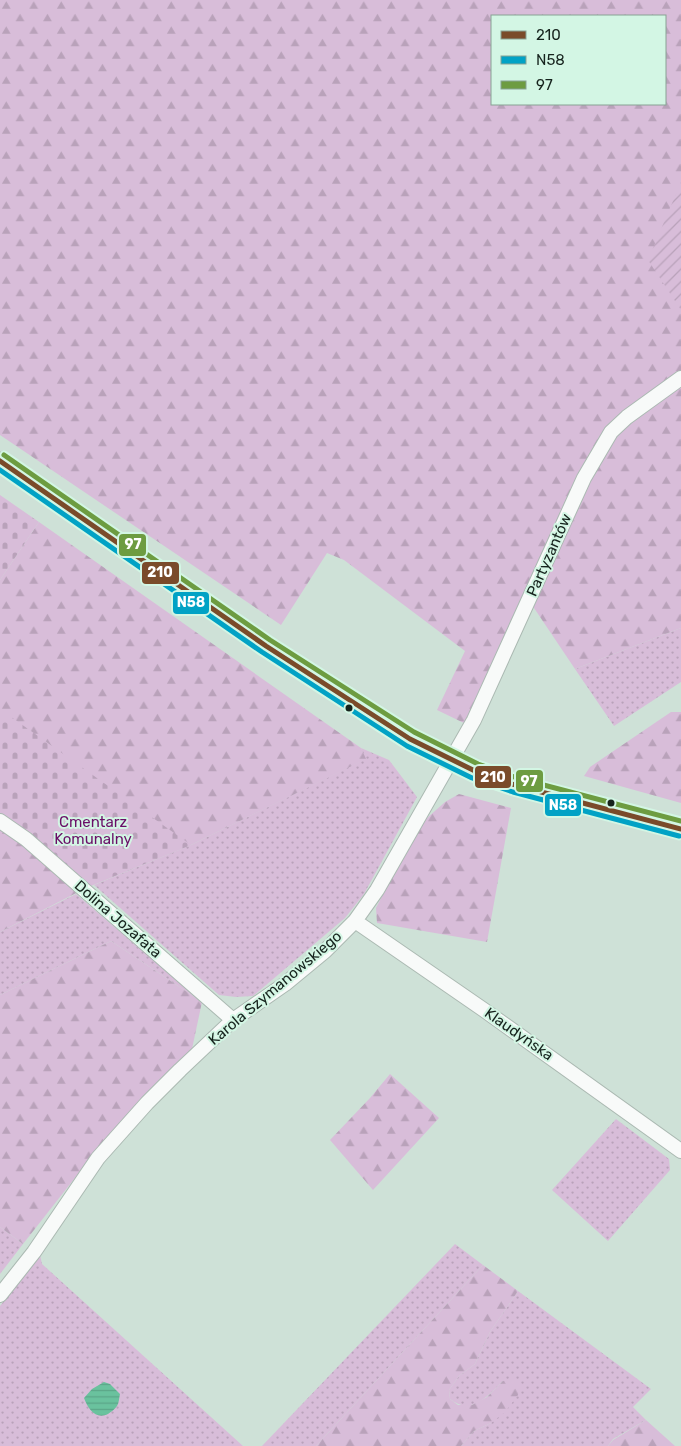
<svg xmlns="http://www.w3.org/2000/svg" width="681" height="1446" font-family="Rubik,sans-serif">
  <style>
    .grass { fill: url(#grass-dots) }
    .forest { fill: url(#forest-firs); fill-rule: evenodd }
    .cemetery { fill: url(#cemetery-stones) }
    .garden { fill: url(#garden-furrows) }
    .water { fill: url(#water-rules) }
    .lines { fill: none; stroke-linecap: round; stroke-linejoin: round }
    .minor-casing { stroke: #abb9b2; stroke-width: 16 }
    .tertiary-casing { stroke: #abb9b2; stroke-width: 19 }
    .minor { stroke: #f8faf9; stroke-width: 14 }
    .tertiary { stroke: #f8faf9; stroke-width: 16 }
    .bus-1-casing { stroke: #d3f6e4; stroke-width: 9 }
    .bus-2-casing { stroke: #d3f6e4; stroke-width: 9 }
    .bus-3-casing { stroke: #d3f6e4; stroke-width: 9 }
    .bus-1 { stroke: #7a4b2a; stroke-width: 5 }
    .bus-2 { stroke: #01a2c5; stroke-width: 5 }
    .bus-3 { stroke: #6d9c41; stroke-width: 5 }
    .bus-dot { fill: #16231d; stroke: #d3f6e4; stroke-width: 2 }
    .labels { text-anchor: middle; stroke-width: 4; stroke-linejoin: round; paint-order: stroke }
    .street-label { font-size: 15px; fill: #16231d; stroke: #d3f6e4 }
    .park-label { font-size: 15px; fill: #690e67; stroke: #d3f6e4 }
    .line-badge { stroke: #d3f6e4; stroke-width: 2 }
    .badge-label { font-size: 14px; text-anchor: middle; font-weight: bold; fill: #fff }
  </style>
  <defs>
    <pattern id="grass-dots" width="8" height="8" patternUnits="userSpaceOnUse" patternTransform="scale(1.25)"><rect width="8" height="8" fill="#d8bdd9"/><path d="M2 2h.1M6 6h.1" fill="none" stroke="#b9a2ba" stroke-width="1.8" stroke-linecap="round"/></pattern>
    <pattern id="forest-firs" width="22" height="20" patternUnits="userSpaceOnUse" patternTransform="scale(1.25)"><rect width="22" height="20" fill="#d8bdd9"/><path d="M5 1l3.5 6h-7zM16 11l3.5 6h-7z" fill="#b9a2ba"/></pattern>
    <pattern id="cemetery-stones" width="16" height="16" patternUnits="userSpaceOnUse" patternTransform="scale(1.25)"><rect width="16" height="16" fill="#d8bdd9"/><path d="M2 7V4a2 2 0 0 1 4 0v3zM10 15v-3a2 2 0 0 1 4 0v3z" fill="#b9a2ba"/></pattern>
    <pattern id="garden-furrows" width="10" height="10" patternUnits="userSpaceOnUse" patternTransform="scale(1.25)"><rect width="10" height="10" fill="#d8bdd9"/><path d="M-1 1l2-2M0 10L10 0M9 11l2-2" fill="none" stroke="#b9a2ba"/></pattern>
    <pattern id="water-rules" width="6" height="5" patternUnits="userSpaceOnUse" patternTransform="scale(1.25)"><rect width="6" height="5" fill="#6ac29e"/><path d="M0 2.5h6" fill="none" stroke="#5ba688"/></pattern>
  </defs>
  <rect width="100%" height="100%" fill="#cee1d7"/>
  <path class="grass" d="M681 628V682L614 726 575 669Z
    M361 748 389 760 417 797 364 894 345 918 253 996 236 997 219 995 94 885 191 845 365 759Z
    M76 894 202 1002 111 941 0 995V932Z
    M616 1119 669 1159 670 1170 608 1241 552 1190Z
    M0 1227 23 1244 0 1274Z
    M455 1244 483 1265 316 1446H262Z
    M40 1255 42 1264 243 1446H0V1306Z
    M518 1291 651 1389 633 1407 646 1420 613 1439 608 1446H461L474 1431 491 1423 503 1381C488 1396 471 1416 450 1399L449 1390 459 1376 475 1364 490 1332Z"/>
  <path class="forest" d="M0 0H681V373L621 414 468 725 437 710 465 651 344 560 327 553 281 625 0 435ZM492 16H665V104H492Z
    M681 386V628L575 669 532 605 584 487 608 449 630 419Z
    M39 522 361 748 366 759 191 845 88 887 0 932V580Z
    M671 712H681V803L584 776 590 767Z
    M459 794 511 808 487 942 377 923 376 908 418 826 445 802Z
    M111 941 202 1002 192 1049 89 1160 23 1244 0 1227V995Z
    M390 1074 439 1118 373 1190 330 1140 370 1098Z
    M483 1265 518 1291 490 1332 475 1364 459 1376 449 1390 450 1399 458 1405H472L487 1397 503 1381 517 1379 520 1386 518 1395 505 1412 491 1423 474 1431 461 1446H316Z
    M646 1420 675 1446H608L613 1440Z"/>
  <path class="cemetery" d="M0 495 39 522 0 580Z
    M0 709 191 845 88 887 32 834 0 812Z"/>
  <path class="garden" d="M681 182V310L648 260Z"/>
  <path class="water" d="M104 1382 110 1384 120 1394C119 1398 119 1403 117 1406 115 1409 111 1412 108 1414 96 1420 88 1409 84 1398L92 1389Z"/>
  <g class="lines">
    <g class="minor-casing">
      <path id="minor" d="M0 821 26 839 233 1020
        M355 921 484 1010 681 1151
        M0 1295 34 1252 98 1158 147 1103 180 1070 233 1020 285 984 325 951 355 921 377 890 474 720 584 478 611 432 627 417 681 378"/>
    </g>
    <g class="tertiary-casing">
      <path id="tertiary" d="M0 461 266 646 370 714 410 739 475 771 515 785 681 829"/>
    </g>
    <use href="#minor" class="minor"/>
    <use href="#tertiary" class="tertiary"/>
    <g class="bus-1-casing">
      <path id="bus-1" d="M0 461 266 646 410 739 475 771 515 785 681 829"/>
    </g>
    <g class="bus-2-casing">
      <path id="bus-2" d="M0 470 262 652 407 746 472 778 513 792 679 836"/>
    </g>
    <g class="bus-3-casing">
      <path id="bus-3" d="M4 455 270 640 414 732 478 764 517 778 681 821"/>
    </g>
    <use href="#bus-1" class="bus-1"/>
    <use href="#bus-2" class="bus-2"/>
    <use href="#bus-3" class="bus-3"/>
  </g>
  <g class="bus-dot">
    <circle cx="349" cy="708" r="4.5"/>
    <circle cx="611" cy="803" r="4.5"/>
  </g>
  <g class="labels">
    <g class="street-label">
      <text transform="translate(549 555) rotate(-66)" y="5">Partyzantów</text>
      <text transform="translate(118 919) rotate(41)" y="5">Dolina Jozafata</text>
      <text transform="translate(275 988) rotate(-40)" y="5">Karola Szymanowskiego</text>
      <text transform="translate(519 1034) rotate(35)" y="5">Klaudyńska</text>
    </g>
    <g class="park-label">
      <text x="93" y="827">Cmentarz<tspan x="93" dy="17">Komunalny</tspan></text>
    </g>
  </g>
  <g class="line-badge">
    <rect x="118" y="533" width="29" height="24" rx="5" fill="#6d9c41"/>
    <rect x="141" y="561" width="39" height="24" rx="5" fill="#7a4b2a"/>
    <rect x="172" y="591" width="38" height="24" rx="5" fill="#01a2c5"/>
    <rect x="474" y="765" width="38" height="24" rx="5" fill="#7a4b2a"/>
    <rect x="515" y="769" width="29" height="24" rx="5" fill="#6d9c41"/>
    <rect x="544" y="793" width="38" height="24" rx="5" fill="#01a2c5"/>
  </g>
  <g class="badge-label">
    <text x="133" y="549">97</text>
    <text x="160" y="577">210</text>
    <text x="191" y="607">N58</text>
    <text x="493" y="782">210</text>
    <text x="529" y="786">97</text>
    <text x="563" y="810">N58</text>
  </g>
  <rect x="491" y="15" width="175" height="90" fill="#d3f6e4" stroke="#87a294"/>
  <rect x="501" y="31" width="25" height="8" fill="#7a4b2a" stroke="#87a294"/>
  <text x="536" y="40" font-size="15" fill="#16231d">210</text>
  <rect x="501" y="56" width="25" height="8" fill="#01a2c5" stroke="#87a294"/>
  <text x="536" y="65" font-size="15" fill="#16231d">N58</text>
  <rect x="501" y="81" width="25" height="8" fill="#6d9c41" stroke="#87a294"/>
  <text x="536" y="90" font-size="15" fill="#16231d">97</text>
</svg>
